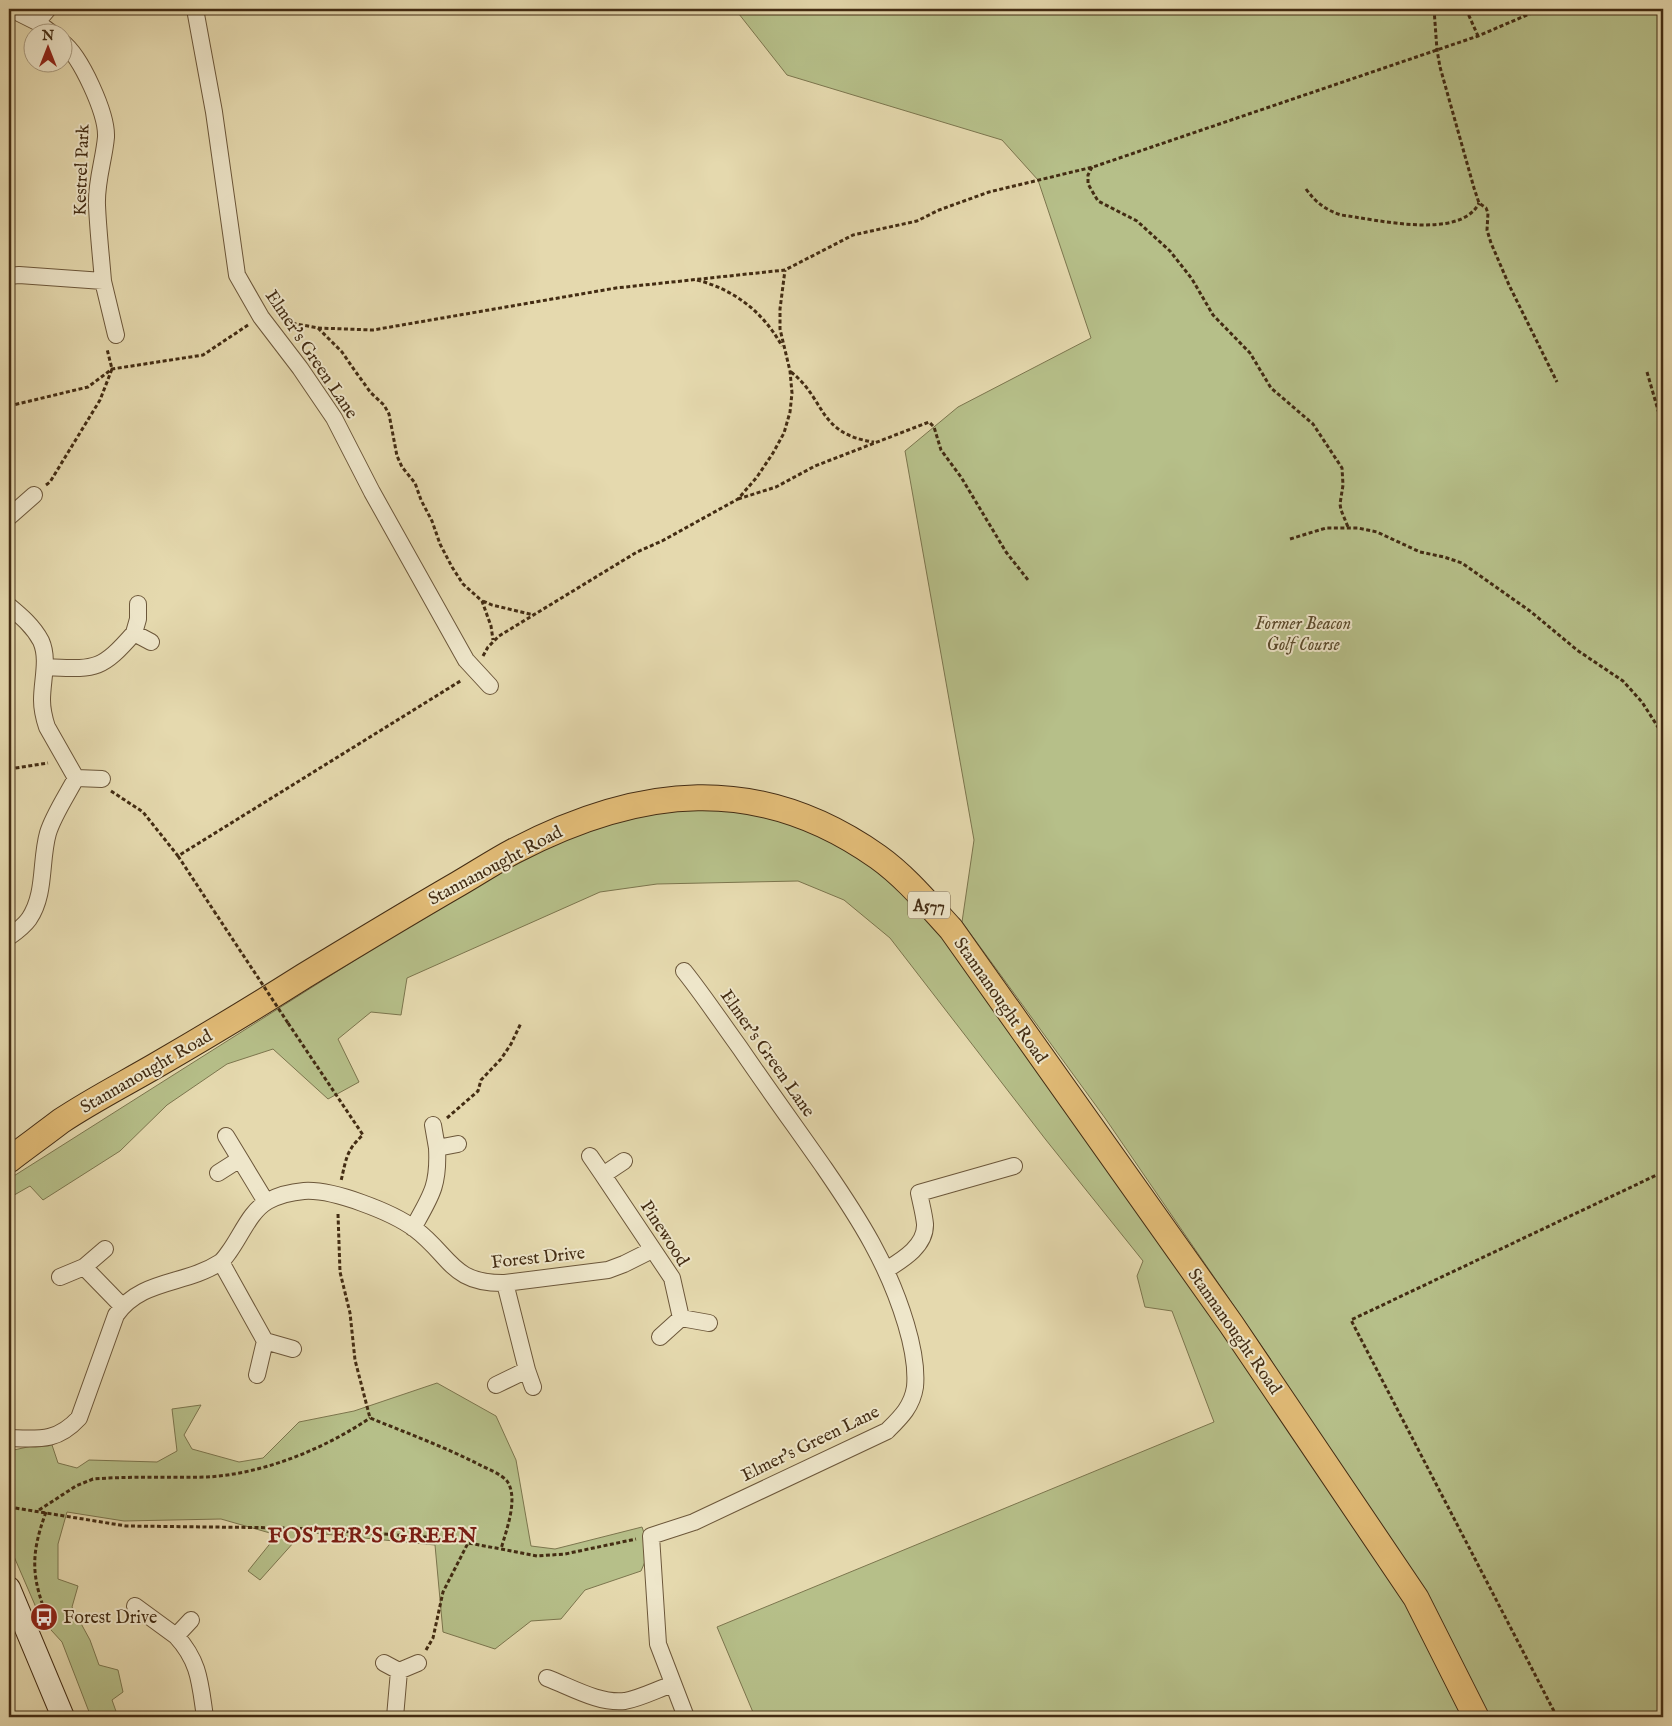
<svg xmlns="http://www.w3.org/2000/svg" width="1672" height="1726" font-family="'IM FELL English',serif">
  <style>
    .green { fill: #b6bf89; stroke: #7c764e }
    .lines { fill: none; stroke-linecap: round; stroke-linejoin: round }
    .street-casing { stroke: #6c573a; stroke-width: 18 }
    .secondary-casing { stroke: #432c13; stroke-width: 24 }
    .primary-casing { stroke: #432c13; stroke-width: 27 }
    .path { stroke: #432c13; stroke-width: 3; stroke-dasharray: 4 2.5; stroke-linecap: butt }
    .street { stroke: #eee6ca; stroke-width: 16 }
    .secondary { stroke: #eee6ca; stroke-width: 22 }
    .primary { stroke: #e2bc77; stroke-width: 25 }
    .path-bridge { stroke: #432c13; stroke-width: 3; stroke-dasharray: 4 2.5; stroke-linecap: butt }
    .labels { text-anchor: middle; stroke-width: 4; stroke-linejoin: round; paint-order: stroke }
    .shield { fill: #eee6ca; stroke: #76644a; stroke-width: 1 }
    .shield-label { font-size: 16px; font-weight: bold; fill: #432c13 }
    .street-label { font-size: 18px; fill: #432c13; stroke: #eee6ca }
    .park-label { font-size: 18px; font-style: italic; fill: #5a492b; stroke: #eee6ca }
    .poi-label { font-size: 18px; fill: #432c13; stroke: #eee6ca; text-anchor: start }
    .district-label { font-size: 22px; font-weight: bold; letter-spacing: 1px; fill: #7a1f14; stroke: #eee6ca }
  </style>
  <rect width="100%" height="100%" fill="#e5d9ae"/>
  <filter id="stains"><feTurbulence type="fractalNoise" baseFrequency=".004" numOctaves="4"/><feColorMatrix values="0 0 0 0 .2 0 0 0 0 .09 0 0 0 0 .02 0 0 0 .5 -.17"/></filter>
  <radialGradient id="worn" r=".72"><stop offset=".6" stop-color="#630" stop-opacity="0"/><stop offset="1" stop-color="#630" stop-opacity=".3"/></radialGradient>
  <path class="green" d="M735 9H1663V1717H755L717 1627 1214 1422 1172 1311 1145 1307 1137 1276 1143 1261 1046 1140 890 938 844 900 798 881 657 884 600 892 407 978 401 1015 371 1012 338 1039 359 1082 328 1099 273 1049 227 1064 167 1105 120 1151 43 1200 30 1186 9 1198V1179L382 943 534 852 610 820 670 807H726L830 831 923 905 1412 1592 1271 1360 1105 1118 962 922 974 840 905 451 958 407 1091 338 1038 180 1002 140 787 75Z
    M437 1383 496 1416 516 1460 531 1546 555 1549 642 1527 650 1550 641 1571 585 1590 561 1619 531 1621 495 1649 443 1632 435 1545 303 1532 260 1580 248 1571 277 1535 221 1519 124 1521 67 1512 58 1544V1579L78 1586 72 1607 90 1640 99 1665 118 1670 123 1692 112 1700 118 1717H91L62 1642 41 1619 9 1545V1451L51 1442 58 1463 77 1468 89 1460 157 1462 177 1451 172 1409 201 1405 184 1435 192 1449 239 1462 263 1458 299 1422 354 1411Z"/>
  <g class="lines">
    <g class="street-casing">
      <path id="street" d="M11 9 37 22 50 32
        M195 9 214 112 237 275 261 317 300 368 334 418 372 492 466 660 490 686
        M37 22 48 9
        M62 42C81 56 107 114 106 137 104 160 96 181 97 205 98 230 101 256 103 281
        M9 276 19 275 103 281 116 335
        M9 517 34 495
        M138 604V619L134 633 151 642
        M9 606C21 616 33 626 41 641 49 659 42 680 42 700 42 709 44 718 47 727L76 778C67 795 53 816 48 833 40 861 46 894 29 919 24 926 16 932 9 937
        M45 667C95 669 100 672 134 633
        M76 778 102 779
        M684 971C704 996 721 1022 740 1048 768 1089 797 1129 825 1169 860 1220 888 1264 906 1324 912 1344 917 1366 915 1387 912 1407 900 1418 887 1431L694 1522 651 1536 658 1644 686 1717
        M433 1125 437 1148 458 1144
        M590 1156 603 1175 624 1161
        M240 1159 266 1202
        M218 1173 240 1159 226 1136
        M603 1175 672 1278 681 1318
        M413 1228C431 1196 439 1186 437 1148
        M221 1262 265 1341
        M84 1267 122 1306
        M886 1270C902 1260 926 1246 925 1224 924 1214 921 1203 919 1193L1014 1166
        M60 1277 84 1267 105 1249
        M505 1283 527 1370
        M660 1337 681 1318 709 1323
        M257 1375 265 1341 293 1349
        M496 1385 527 1370 533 1387
        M9 1438C39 1439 57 1442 79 1418L116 1315C141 1279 185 1285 219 1263 223 1261 226 1256 229 1252 241 1236 250 1211 268 1201 279 1195 292 1192 304 1191 333 1189 392 1212 415 1229 451 1256 451 1284 505 1283L608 1270 624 1264 652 1250
        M135 1606 176 1636 191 1620
        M176 1636C200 1662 200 1684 205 1717
        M384 1663 399 1671 418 1663
        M547 1678C571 1687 599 1704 625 1701 641 1698 658 1689 673 1684
        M395 1717 399 1671"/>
    </g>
    <g class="secondary-casing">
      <path id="secondary" d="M9 1588 63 1717"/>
    </g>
    <g class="primary-casing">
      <path id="primary" d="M9 1160C26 1147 44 1134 61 1121 91 1101 124 1084 155 1066 205 1037 255 1007 304 976 355 945 406 914 458 884 477 873 495 861 514 851 639 786 758 772 878 857 906 877 928 904 951 929L1231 1324 1416 1598 1476 1717"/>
    </g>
    <path class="path" d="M1434 9 1437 50 1440 67 1474 188 1479 203 1486 208 1488 213 1487 230 1491 243 1509 285 1557 382
      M1466 9 1478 36
      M1092 167 1088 175V184L1098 201 1137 221 1170 251 1192 279 1213 315 1250 353 1271 388 1313 424 1342 468 1343 485 1340 504 1341 510 1348 527
      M1306 189C1316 203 1326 210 1341 215 1375 219 1460 241 1479 203
      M697 280C735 290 763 312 782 346
      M286 322 318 328 373 330 616 288 785 270 853 235 917 221 939 210 989 192 1093 167 1478 36 1541 9
      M318 328 342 352 355 371 371 393 384 405 389 414 397 456 402 467 415 483 421 500 432 521 440 544 452 567 463 584 482 601 491 626 493 640
      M791 372C826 399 817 434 874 442
      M1647 372 1660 417
      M9 406 88 387 112 369 203 355 248 325
      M46 485 50 482 100 400 112 369 107 349
      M738 499 776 487 815 466 929 422 934 427 941 450 961 477 1006 552 1028 580
      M1290 539 1326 528H1358L1377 532 1420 552 1444 557 1462 563 1530 611 1577 650 1623 681 1642 702 1663 735
      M483 601 492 605 534 615
      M483 656 488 647 499 636 637 552 662 541 738 499 757 477 773 453 784 433 790 412 792 393 790 371 780 329V309L785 270
      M9 769 48 763
      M111 791 143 812 178 856 462 680
      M178 856 214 911
      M288 1023 363 1135C346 1150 346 1160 341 1181
      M447 1118 478 1091 481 1080 501 1059 511 1044 521 1023
      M338 1214 340 1272 350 1313 355 1360 370 1418C407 1433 445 1447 480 1465 488 1469 501 1474 507 1481 519 1498 506 1531 501 1549L537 1556 565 1554 636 1539
      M9 1507 126 1526 294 1528 428 1537 468 1543
      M39 1510 76 1486 93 1479C131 1476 169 1478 207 1477 263 1474 324 1449 370 1418
      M46 1512C29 1558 32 1580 50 1624
      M426 1650 433 1638 443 1592 468 1543 501 1549
      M1557 1717 1351 1320 1663 1172"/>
    <use href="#street" class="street"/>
    <use href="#secondary" class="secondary"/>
    <use href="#primary" class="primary"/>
    <path class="path-bridge" d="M214 911 288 1023"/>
  </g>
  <defs>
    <g id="bus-disc" transform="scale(1.4375)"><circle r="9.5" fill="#8f2418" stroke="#eee6ca"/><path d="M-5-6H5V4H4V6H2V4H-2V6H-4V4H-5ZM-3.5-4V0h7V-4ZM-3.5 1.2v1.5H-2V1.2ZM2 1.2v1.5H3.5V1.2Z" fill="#fff"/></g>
  </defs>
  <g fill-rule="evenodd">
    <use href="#bus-disc" x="44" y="1617"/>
  </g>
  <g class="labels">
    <rect class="shield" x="908" y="891.5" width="42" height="27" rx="4"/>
    <g class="shield-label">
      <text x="929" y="911">A577</text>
    </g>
    <g class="street-label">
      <text transform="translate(81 170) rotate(-88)" y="6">Kestrel Park</text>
      <text transform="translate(312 354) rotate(56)" y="6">Elmer's Green Lane</text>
      <text transform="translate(495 865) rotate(-28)" y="6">Stannanought Road</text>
      <text transform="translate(1001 1000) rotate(55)" y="6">Stannanought Road</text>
      <text transform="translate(768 1053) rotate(55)" y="6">Elmer's Green Lane</text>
      <text transform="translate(146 1071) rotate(-30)" y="6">Stannanought Road</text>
      <text transform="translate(665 1233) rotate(57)" y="6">Pinewood</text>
      <text transform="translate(538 1257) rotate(-6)" y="6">Forest Drive</text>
      <text transform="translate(1235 1331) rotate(55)" y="6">Stannanought Road</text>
      <text transform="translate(810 1443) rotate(-26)" y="6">Elmer's Green Lane</text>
    </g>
    <g class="park-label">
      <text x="1303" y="629">Former Beacon<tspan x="1303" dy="21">Golf Course</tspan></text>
    </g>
    <g class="poi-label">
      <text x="63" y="1623">Forest Drive</text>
    </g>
    <g class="district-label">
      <text x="373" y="1542">FOSTER'S GREEN</text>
    </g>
  </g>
  <rect width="1672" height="1726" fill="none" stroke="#e5d9ae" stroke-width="30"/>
  <rect x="10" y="10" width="1652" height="1706" fill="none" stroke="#432c13" stroke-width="2.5"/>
  <rect x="15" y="15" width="1642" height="1696" fill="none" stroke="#432c13"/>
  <g transform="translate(48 48)"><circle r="24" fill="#eee6ca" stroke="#aa9c81"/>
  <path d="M0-4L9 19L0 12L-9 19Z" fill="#8f2418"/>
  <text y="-8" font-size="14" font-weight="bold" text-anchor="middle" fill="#432c13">N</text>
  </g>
  <rect width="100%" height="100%" filter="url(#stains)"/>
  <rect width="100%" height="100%" fill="url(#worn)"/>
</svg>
